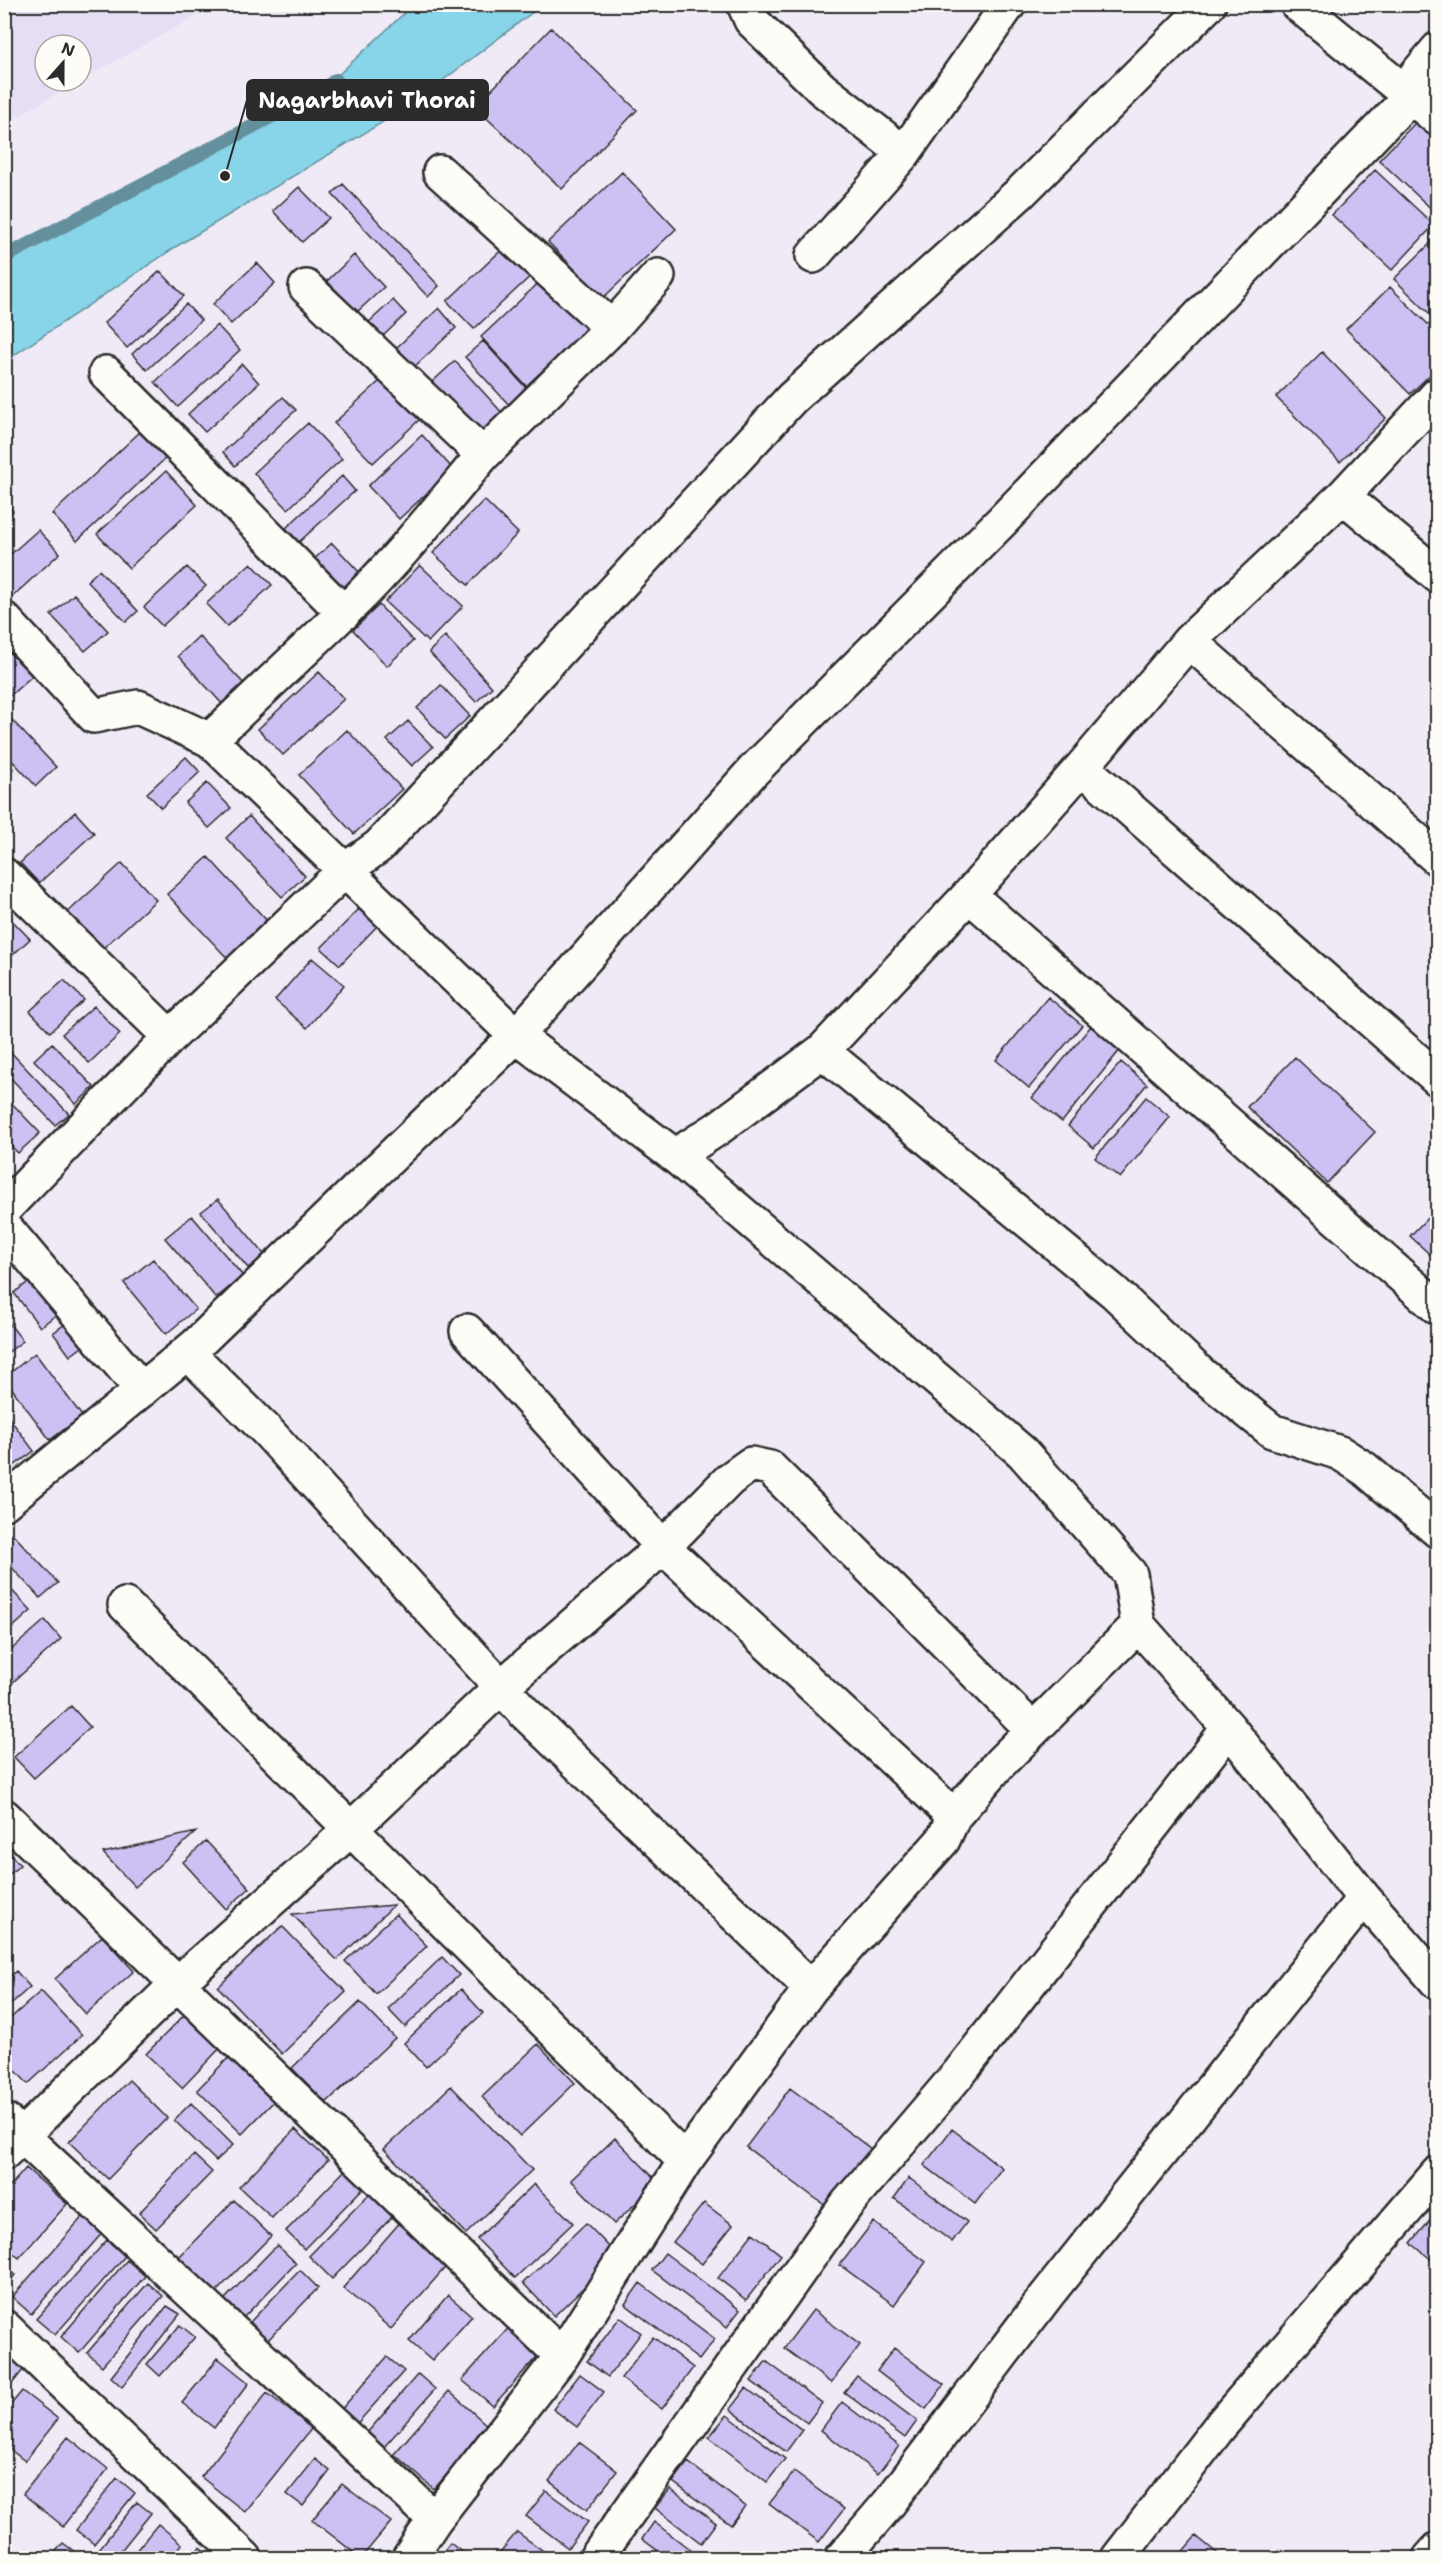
<svg xmlns="http://www.w3.org/2000/svg" width="1442" height="2563" font-family="'Shantell Sans',sans-serif">
  <style>
    .built { fill: #e5def5 }
    .water { fill: #88d4e8; stroke: #63909c; stroke-width: 1.5 }
    .lines { fill: none; stroke-linecap: round; stroke-linejoin: round }
    .stream { stroke: #63909c; stroke-width: 14 }
    .building { fill: #cdc1f3; stroke: #2b2b2b; stroke-width: 1.5 }
    .street-casing { stroke: #2b2b2b; stroke-width: 38 }
    .street { stroke: #fdfcf7; stroke-width: 33 }
    .leader { fill: none; stroke: #2b2b2b; stroke-width: 2 }
    .callout-dot { fill: #2b2b2b; stroke: #fdfcf7; stroke-width: 2 }
    .callout { fill: #2b2b2b; stroke: #2b2b2b; stroke-width: 2 }
    .callout-label { font-size: 22px; text-anchor: middle; font-weight: bold; fill: #fff }
  </style>
  <rect width="100%" height="100%" fill="#efeaf6"/>
  <filter id="ink" filterUnits="userSpaceOnUse"><feTurbulence type="fractalNoise" baseFrequency=".0167" numOctaves="2"/><feDisplacementMap in="SourceGraphic" scale="12" xChannelSelector="R" yChannelSelector="G"/><feConvolveMatrix kernelMatrix="1 2 1 2 8 2 1 2 1" color-interpolation-filters="sRGB"/></filter>
  <g filter="url(#ink)">
    <path class="built" d="M209 4 212 7 81 80V45H45V81H80L5 123V5Z"/>
    <path class="water" d="M413 5H542L408 107 177 246 5 361V257L322 90Z"/>
    <g class="lines">
      <path class="stream" d="M4 257 322 90 336 80"/>
    </g>
    <path class="building" d="M551 28 637 110 562 189 475 107Z
      M1418 120 1438 139V215L1379 160Z
      M1375 170 1434 225 1392 270 1332 215Z
      M622 172 676 229 603 298 548 242Z
      M343 184 439 286 428 297 332 194Z
      M299 187 329 218 302 242 273 211Z
      M1438 236V322L1394 279Z
      M511 241 537 270 474 329 447 301Z
      M354 255 384 287 357 312 327 281Z
      M257 263 275 283 231 324 213 304Z
      M160 271 184 296 127 348 104 323Z
      M547 275 593 324 526 386 481 337Z
      M1390 287 1438 334V367L1410 394 1346 329Z
      M393 300 406 314 381 338 368 323Z
      M186 304 201 320 147 370 132 354Z
      M439 308 456 328 414 367 396 348Z
      M217 325 240 350 178 407 155 382Z
      M483 341 529 391 511 407 465 357Z
      M1322 352 1386 418 1340 462 1276 397Z
      M455 361 505 416 483 437 432 382Z
      M242 364 259 383 205 432 188 414Z
      M381 380 419 420 373 463 334 423Z
      M283 397 296 410 235 466 223 452Z
      M308 423 342 459 288 509 254 473Z
      M142 430 167 457 77 541 52 514Z
      M422 435 453 469 399 519 368 486Z
      M166 471 197 505 129 568 97 534Z
      M342 476 355 491 299 542 286 528Z
      M484 500 518 533 468 585 433 553Z
      M4 501 13 511 4 519Z
      M38 530 60 553 11 598 4 591V560Z
      M332 543 361 574 341 593 311 562Z
      M251 563 272 585 227 626 206 604Z
      M420 565 463 606 428 642 385 602Z
      M187 567 206 586 162 626 144 607Z
      M99 570 138 611 126 622 87 581Z
      M74 594 108 631 85 651 51 615Z
      M379 605 413 641 387 666 353 630Z
      M199 636 248 688 226 708 178 656Z
      M445 636 492 687 476 702 429 652Z
      M4 647 32 676 4 701Z
      M319 672 344 699 283 755 258 729Z
      M441 685 470 716 445 739 417 708Z
      M10 718 56 767 36 786 4 752V723Z
      M408 721 433 747 412 766 387 740Z
      M347 730 402 789 354 834 299 775Z
      M186 757 200 772 161 808 147 793Z
      M4 760 13 769 4 777Z
      M207 783 231 808 209 828 185 803Z
      M75 812 94 833 39 883 20 863Z
      M249 816 305 876 282 897 226 838Z
      M208 857 270 924 230 961 167 894Z
      M122 863 156 900 101 950 67 913Z
      M359 909 377 926 340 965 321 948Z
      M4 912 30 939 4 963Z
      M312 958 344 985 307 1028 275 1000Z
      M64 980 84 1000 50 1032 30 1011Z
      M1048 997 1082 1025 1029 1088 996 1060Z
      M94 1006 120 1034 89 1063 62 1034Z
      M1091 1026 1120 1050 1062 1122 1032 1098Z
      M52 1043 94 1087 76 1104 34 1060Z
      M6 1047 69 1114 55 1125 4 1071Z
      M1295 1057 1375 1132 1327 1183 1247 1107Z
      M1121 1062 1147 1084 1094 1148 1068 1126Z
      M4 1095 40 1133 18 1153 4 1139Z
      M1146 1097 1170 1117 1120 1178 1095 1158Z
      M218 1199 265 1255 248 1268 201 1212Z
      M1438 1207V1262L1410 1236Z
      M192 1216 243 1276 216 1298 165 1238Z
      M153 1259 196 1309 166 1334 124 1283Z
      M39 1274 65 1308 40 1327 14 1293Z
      M77 1315 94 1338 70 1356 53 1333Z
      M4 1317 23 1341 4 1355Z
      M35 1353 82 1416 50 1440 4 1378Z
      M4 1411 34 1451 4 1473Z
      M12 1533 58 1583 40 1598 4 1559V1539Z
      M4 1582 31 1611 4 1635Z
      M45 1620 61 1639 4 1690V1656Z
      M71 1706 90 1727 34 1778 14 1757Z
      M196 1832 135 1887 103 1853Z
      M206 1841 250 1888 226 1909 183 1862Z
      M4 1847 20 1865 4 1879Z
      M394 1905 337 1960 292 1914Z
      M396 1914 427 1946 376 1994 345 1961Z
      M282 1926 346 1992 282 2054 218 1987Z
      M102 1936 134 1971 86 2014 55 1979Z
      M442 1957 459 1975 405 2027 388 2009Z
      M16 1971 30 1987 4 2010V1981Z
      M461 1989 483 2013 426 2067 404 2043Z
      M41 1991 82 2035 28 2084 4 2058V2024Z
      M360 2002 395 2038 326 2103 292 2068Z
      M187 2012 222 2046 182 2088 146 2054Z
      M538 2044 575 2083 520 2136 482 2097Z
      M233 2053 278 2097 242 2134 197 2090Z
      M129 2080 167 2118 108 2179 69 2142Z
      M451 2086 532 2170 466 2234 384 2149Z
      M790 2088 871 2149 827 2207 746 2147Z
      M191 2103 233 2145 216 2161 174 2120Z
      M295 2129 328 2160 272 2218 239 2187Z
      M952 2129 1002 2168 975 2204 924 2165Z
      M615 2138 658 2182 614 2224 571 2180Z
      M194 2155 212 2172 156 2229 139 2213Z
      M26 2168 67 2204 19 2258 4 2245V2193Z
      M347 2168 365 2186 304 2249 286 2231Z
      M909 2178 967 2222 952 2242 894 2198Z
      M534 2184 573 2223 515 2278 477 2239Z
      M371 2192 394 2215 332 2279 309 2256Z
      M234 2200 271 2236 214 2294 178 2258Z
      M704 2203 733 2225 702 2264 673 2242Z
      M1438 2211V2265L1411 2243Z
      M85 2214 104 2231 31 2314 12 2297Z
      M402 2220 450 2262 391 2329 343 2288Z
      M873 2222 926 2262 894 2305 840 2265Z
      M586 2223 617 2255 554 2316 523 2283Z
      M753 2233 781 2255 746 2300 718 2278Z
      M107 2240 125 2256 55 2335 36 2319Z
      M277 2245 296 2263 241 2320 222 2302Z
      M665 2253 740 2310 727 2327 652 2270Z
      M127 2260 145 2276 79 2353 61 2337Z
      M4 2265 15 2275 4 2287Z
      M300 2270 318 2288 268 2340 250 2322Z
      M148 2283 163 2296 102 2366 87 2353Z
      M640 2283 715 2339 699 2360 625 2304Z
      M448 2295 472 2316 432 2361 409 2341Z
      M167 2306 180 2314 122 2387 111 2377Z
      M813 2310 860 2345 831 2383 784 2348Z
      M620 2317 641 2333 608 2377 587 2361Z
      M513 2323 543 2350 493 2406 462 2380Z
      M180 2325 195 2337 160 2376 147 2364Z
      M653 2337 693 2368 662 2409 621 2378Z
      M4 2348 27 2365 4 2394Z
      M894 2348 944 2385 926 2409 877 2371Z
      M387 2357 404 2371 355 2426 339 2412Z
      M218 2358 249 2383 214 2428 182 2403Z
      M766 2361 822 2403 807 2423 751 2381Z
      M418 2374 435 2389 384 2447 367 2433Z
      M580 2374 604 2392 577 2427 553 2409Z
      M857 2376 917 2421 905 2438 844 2392Z
      M746 2388 802 2430 786 2452 730 2409Z
      M22 2391 58 2419 25 2461 4 2445V2413Z
      M449 2391 489 2427 434 2489 394 2454Z
      M267 2393 312 2428 245 2512 201 2477Z
      M842 2402 899 2446 878 2474 821 2430Z
      M727 2415 785 2459 767 2482 709 2437Z
      M68 2437 108 2469 63 2526 23 2494Z
      M579 2442 617 2471 587 2510 549 2481Z
      M315 2459 330 2471 303 2506 287 2494Z
      M688 2462 745 2506 731 2525 673 2482Z
      M794 2472 844 2509 819 2542 769 2504Z
      M117 2478 135 2493 94 2544 76 2530Z
      M342 2484 391 2522 361 2558 312 2520Z
      M670 2489 716 2523 701 2543 655 2508Z
      M546 2491 588 2522 568 2548 526 2516Z
      M137 2502 151 2513 115 2558H111L99 2549Z
      M654 2522 700 2557V2558H668L642 2539Z
      M158 2524 182 2544 171 2558H130Z
      M517 2532 553 2558H495Z
      M1196 2536 1223 2558H1177Z
      M63 2543 83 2558H50Z
      M450 2543 470 2558H438Z
      M200 2547 210 2556 208 2558H191Z
      M636 2550 647 2558H630Z
      M731 2550 742 2558H724Z"/>
    <g class="lines">
      <g class="street-casing">
        <path id="street" d="M744 4 751 20 822 89 904 153 813 256
          M1297 4 1438 119
          M904 153 1009 4
          M440 172 612 328 483 455
          M612 328 658 276
          M106 373 344 613
          M1343 496 1438 576
          M4 619 94 716 138 707 210 740 516 1036 675 1156 1022 1452 1130 1574 1138 1625 1229 1728 1364 1898 1438 1983
          M1189 641 1438 859
          M210 740C254 697 299 656 343 613 394 565 438 509 483 455L306 287
          M1082 767 1438 1079
          M4 875 170 1037
          M969 895 1438 1308
          M822 1051 1114 1292 1201 1374 1272 1431 1340 1453 1365 1469 1438 1531
          M675 1156 717 1129 822 1051 969 895 1082 767 1189 641 1343 496 1438 394
          M4 1209 170 1037 344 871 379 846 792 398 1020 193 1209 4
          M4 1226 142 1390
          M467 1331 663 1547 954 1816
          M188 1353 267 1431 524 1712 811 1988
          M4 1503 195 1346 516 1036 753 771 1001 522 1411 96 1416 75 1438 49
          M125 1605 685 2161
          M4 1816 562 2356
          M5 2120 435 2519
          M4 2153 178 1983 351 1829 501 1687 663 1547 730 1479 751 1464 770 1468 1033 1730
          M4 2327 245 2558
          M409 2558 435 2519 562 2356 685 2161 811 1988 943 1840 954 1816 1000 1763 1138 1625
          M596 2558 847 2204 960 2072 1229 1728
          M842 2558 889 2503 1047 2295 1364 1898
          M1118 2558 1220 2426 1438 2173
          M1430 2558 1438 2549"/>
      </g>
      <use href="#street" class="street"/>
    </g>
  </g>
  <path class="leader" d="M225 176L247 100"/>
  <circle class="callout-dot" cx="225" cy="176" r="6"/>
  <rect class="callout" x="247" y="80" width="241" height="40" rx="6"/>
  <g class="callout-label">
    <text x="367" y="108">Nagarbhavi Thorai</text>
  </g>
  <rect width="1442" height="2563" fill="none" stroke="#fdfcf7" stroke-width="24"/>
  <rect x="12" y="12" width="1418" height="2539" fill="none" stroke="#2b2b2b" stroke-width="2" filter="url(#ink)"/>
  <g transform="translate(63 63) rotate(21)"><circle r="28" fill="#fdfcf7" stroke="#a9a8a5" stroke-width="1.5"/>
  <path d="M0-4.5L10 22L0 15L-10 22Z" fill="#2b2b2b"/>
  <text y="-9" font-size="16" font-weight="bold" text-anchor="middle" fill="#2b2b2b">N</text>
  </g>
</svg>
